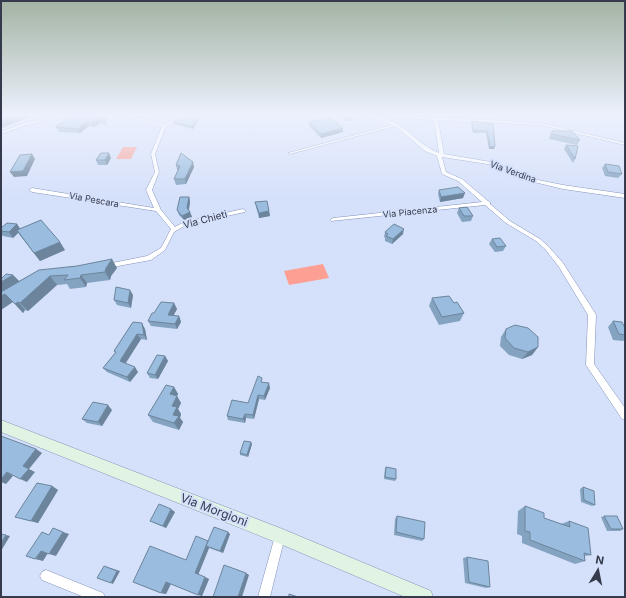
<svg xmlns="http://www.w3.org/2000/svg" width="626" height="598" font-family="Inter,sans-serif">
  <style>
    .green { fill: #fd9f93 }
    .lines { fill: none; stroke-linecap: round; stroke-linejoin: round }
    .street-casing { stroke: #8392ba; stroke-width: 1 }
    .secondary-casing { stroke: #8392ba; stroke-width: 1 }
    .street { fill: #fff; fill-rule: evenodd }
    .secondary { fill: #e1f3e3; fill-rule: evenodd }
    .wall { fill: #84a3c0 }
    .shaded-wall { fill: #6c849c }
    .building { fill: #9abddf; stroke: #6c849c }
    .labels { text-anchor: middle; stroke-width: 4; stroke-linejoin: round; paint-order: stroke }
    .far-street-label { font-size: 9px; fill: #353b4c; stroke: #d5e0fa }
    .street-label { font-size: 10px; fill: #353b4c; stroke: #d5e0fa }
    .near-street-label { font-size: 12px; fill: #353b4c; stroke: #d5e0fa }
  </style>
  <rect width="100%" height="100%" fill="#d5e0fa"/>
  <path class="green" d="M123 147H137L131 159H116Z
    M323 264 329 278 289 285 284 271Z"/>
  <g class="lines">
    <g class="street-casing">
      <path id="street" d="M65 114H74L23 126 1 134V132L21 124Z
        M114 114H122L164 124 181 116 232 114 182 118 166 126 155 154 159 172 152 190 161 210 175 227 184 222 243 209 246 211 245 212 186 225 174 232 165 250 151 260 107 268H105L104 266 107 264 147 256 161 248 171 229 156 211 32 192 29 190 32 188 154 208 146 190 155 172 151 154 162 126Z
        M363 114C372 114 391 120 399 125 414 135 422 146 439 153L434 120 396 118H395V116L489 120 487 114H491L493 120 541 123 625 143V145L541 125 438 120 444 154 497 163 538 180 563 185 625 194V198L563 189 534 182 494 165 442 157 446 172 462 179 488 201 490 202V204L510 221 540 239 549 247 563 263 595 313 596 315 594 364 625 408V420L622 419 586 365 588 315 559 267 545 249 536 241 506 223 485 205 331 221 330 220 333 218 482 202 458 181 442 174 437 156 425 151 395 126 290 154 288 153 392 125Z
        M280 531 284 532 285 536 270 597H258L275 536 276 532Z
        M46 570 103 593 105 597H84L42 580 40 576 42 572Z"/>
    </g>
    <g class="secondary-casing">
      <path id="secondary" d="M1 420 280 528 431 591 433 597H405L278 543 1 432Z"/>
    </g>
    <use href="#street" class="street"/>
    <use href="#secondary" class="secondary"/>
  </g>
  <path class="wall" d="M103 114 107 125 100 123 94 127 89 126 80 133 59 132 56 127Z
    M340 114H351L353 117V120L345 121Z
    M199 116V118L193 129 174 124 173 122Z
    M472 121 493 124 495 146 494 149H489L486 133H473L471 124Z
    M309 122 343 132 321 138 309 126Z
    M552 131 580 140 577 145 549 139 550 135Z
    M566 145 575 159 573 163 564 149Z
    M111 158 107 165H98L96 160Z
    M605 164 622 174 618 178 605 176 602 168Z
    M176 165 194 167 186 184 176 185 174 179 178 170H177Z
    M439 190 463 198 440 202 438 194Z
    M189 197 190 202 189 210 192 217 184 220 179 215 177 210Z
    M255 202 269 211 270 216 259 218 256 207Z
    M459 208 473 216 471 221 462 222 457 213Z
    M17 224 20 229 65 250 40 261 18 233 13 238 3 236 1 234V228Z
    M385 232 403 234 392 244 385 241V238L384 237Z
    M492 239 506 246 503 251 495 252 489 244Z
    M117 268 111 276 110 280 87 283 86 287 70 289 67 284 57 285 28 311 25 310 23 313 13 302V275L19 281 39 270Z
    M133 295 131 308 117 305 114 300Z
    M432 298 454 303 464 313 460 321 439 325 429 306Z
    M174 303 177 309 173 316H179L181 322 177 329 151 326 148 321 154 313Z
    M613 321 625 328V339L623 341 613 340 608 327Z
    M133 322 145 329 147 340 141 339 125 363 138 372 130 382 107 372 103 368 115 353 114 351Z
    M506 329 538 347 532 355 522 359 509 355 500 346 501 337Z
    M165 356 168 361 158 379 150 378 147 373Z
    M263 382 270 388 265 400 259 399 254 419 246 418 245 423 228 420 227 416 248 403Z
    M174 387 178 394 177 396 181 403 178 409 181 414 180 418 183 422 179 430 153 422 148 415Z
    M112 410 102 426 87 423 82 419Z
    M252 444 248 457 240 455V453Z
    M386 467 396 479 395 481 384 479 385 468Z
    M52 486 58 490 38 523 15 517Z
    M583 487 595 505 592 506 581 502 580 489Z
    M525 506 544 518 561 524 569 521 591 555 585 556V561L575 564 522 543V536L517 534 518 511Z
    M175 512 166 528 154 523 150 521Z
    M397 516 424 539 422 541 394 535 395 519Z
    M604 516 623 529 620 531H607L601 517Z
    M230 534 223 553 209 548 198 575 209 579 202 596 171 584 166 594 161 593 186 560 208 541Z
    M467 557 490 587 486 588 465 583 463 558Z"/>
  <path class="shaded-wall" d="M18 114H29L30 117 1 128V121Z
    M199 116V118L193 129 192 127Z
    M353 117V120L345 121V118Z
    M98 119 100 123 94 127 92 122Z
    M87 121 89 126 80 133 78 129Z
    M343 128V132L321 138V134Z
    M495 146 494 149H489L490 147Z
    M109 153 111 158 107 165 105 160Z
    M32 154 35 159 27 176 14 177 10 172Z
    M193 162 194 167 186 184 185 179Z
    M465 193 463 198 440 202 441 197Z
    M189 197 190 202 188 213 187 208Z
    M269 211 270 216 259 218V213Z
    M190 212 192 217 184 220 182 216Z
    M17 224 21 230 13 238 9 232Z
    M404 229 403 234 392 244 393 239Z
    M60 242 65 250 40 261 34 253Z
    M112 259 117 268 111 276 110 280 105 272 106 268Z
    M13 275 21 283 5 294 13 302 1 310V282Z
    M81 275 87 283 86 287 80 278Z
    M50 276 57 285 28 311 20 303Z
    M130 290 133 295 131 308 128 303Z
    M18 302 25 310 23 313 15 304Z
    M174 303 177 309 171 320 168 315Z
    M179 316 181 322 177 329 175 324Z
    M142 323 145 329 147 340 144 335Z
    M137 334 141 339 124 366 120 361Z
    M538 347 532 355 522 359 528 352Z
    M165 356 168 361 158 379 155 375Z
    M135 367 138 372 130 382 127 377Z
    M269 383 270 388 265 400 264 396Z
    M174 387 178 394 174 401 170 394Z
    M258 395 259 399 254 419 253 415Z
    M177 396 181 403 178 409 181 414 180 418 183 422 179 430 174 423 172 406Z
    M108 405 112 410 102 426 98 422Z
    M245 414 246 418 245 423 243 419Z
    M251 442 252 444 248 457 247 455Z
    M36 449 42 453 29 469 35 472 27 482 20 479 23 466Z
    M7 472 13 476 6 484 1 482V479Z
    M52 486 58 490 38 523 31 521Z
    M171 509 175 512 166 528 163 526Z
    M63 532 69 534 56 556 49 554Z
    M228 532 230 534 223 553 220 551Z
    M6 535 10 536 1 551V543Z
    M208 541 211 543 206 546 209 548 198 575 195 573Z
    M41 551 48 553 43 561 35 559Z
    M104 566 120 571 113 584 111 583Z
    M246 573 249 575 242 597H238Z
    M205 577 209 579 202 596 198 595Z
    M166 582 171 583 166 594 161 593Z"/>
  <path class="building" d="M1 114H18L1 121Z
    M65 114H103L106 120 98 119 92 122 87 121 78 129 56 127 66 119Z
    M343 114H351L353 117 345 118Z
    M199 116 192 127 173 122 182 117Z
    M330 118 343 128 321 134 309 122Z
    M472 121 493 124 495 146 490 147 487 131 473 130Z
    M552 131H572L580 140 552 134Z
    M566 145 578 146 575 159Z
    M101 153H109L105 160H96Z
    M181 153 193 162 185 179H174L180 166 176 165Z
    M32 154 23 171 10 172 20 155Z
    M605 164 619 166 622 174 608 172Z
    M458 187 465 193 441 197 439 190Z
    M180 197H189L187 208 190 212 182 216 177 210Z
    M267 201 269 211 259 213 255 202Z
    M467 207 473 216H464L459 208Z
    M41 220 60 242 34 253 17 230Z
    M7 223 17 224 9 232 1 231V228Z
    M394 224 404 229 393 239 386 236 388 234 385 232Z
    M500 238 506 246 497 247 492 239Z
    M112 259 106 268 105 272 81 275 80 278 64 280 68 275 50 276 20 303 18 302 15 304 5 294 1 296V292L39 270 77 266Z
    M6 274 13 275 1 282V278H2Z
    M116 287 130 290 128 303 114 300Z
    M449 296 454 303 457 302 464 313 442 317 432 298Z
    M161 302 174 303 168 315 179 316 175 324 148 321 152 313H154Z
    M613 321 622 322 625 328V335L619 334Z
    M133 322 142 323 144 335 137 334 120 361 135 367 127 377 103 368 116 352 114 351Z
    M515 325 528 328 538 337V347L528 352 514 348 505 338 506 329Z
    M157 355 165 356 155 375 147 373Z
    M258 376 262 378 261 382 269 383 264 396 258 395 253 415 245 414 243 419 227 416 232 400 248 403Z
    M166 385 174 387 170 394 177 396 172 406 177 407 173 415 179 416 174 423 148 415Z
    M93 402 108 405 98 422 82 419Z
    M1 436 36 449 23 466 29 469 20 479 7 472 1 479Z
    M244 441 251 442 247 455 240 453Z
    M386 467 396 469V479L385 477Z
    M37 483 52 486 31 521 15 517Z
    M583 487 594 491 595 505 584 500Z
    M159 504 171 509 163 526 150 521Z
    M525 506 544 513V518L570 527 569 521 588 528 591 555 584 553 585 561 530 540V532L525 531Z
    M397 516 425 522 424 539 396 532Z
    M604 516H617L623 529H611Z
    M214 527 228 532 220 551 206 546Z
    M53 528 63 532 49 554 41 551 35 559 26 556 42 532 49 535Z
    M1 534 6 535 1 543Z
    M196 536 208 541 195 573 205 577 198 595 166 582 161 593 133 582 150 546 186 560Z
    M467 557 488 561 490 587 469 582Z
    M224 565 246 573 238 597H213Z
    M104 566 117 571 111 583 97 578Z
    M289 594 298 597H289Z"/>
  <linearGradient id="sky" x2="0" y2="1"><stop stop-color="#a3b3a3"/><stop offset="0.58" stop-color="#ecf1fd"/><stop offset="1" stop-color="#ecf1fd" stop-opacity="0"/></linearGradient>
  <rect width="626" height="198" fill="url(#sky)"/>
  <g class="labels">
    <g class="far-street-label">
      <text transform="translate(513 172) rotate(20)" y="3">Via Verdina</text>
      <text transform="translate(94 200) rotate(10)" y="3">Via Pescara</text>
      <text transform="translate(410 212) rotate(-6)" y="3">Via Piacenza</text>
    </g>
    <g class="street-label">
      <text transform="translate(205 219) rotate(-15)" y="4">Via Chieti</text>
    </g>
    <g class="near-street-label">
      <text transform="translate(214 510) rotate(21)" y="4">Via Morgioni</text>
    </g>
  </g>
  <rect width="626" height="598" fill="none" stroke="#353b4c" stroke-width="4"/>
  <g transform="translate(598 570) rotate(10)" stroke="#d5e0fa" stroke-width="3" paint-order="stroke">
  <path d="M0-3L7 15L0 10L-7 15Z" fill="#353b4c"/>
  <text y="-6" font-size="11" font-weight="bold" text-anchor="middle" fill="#353b4c">N</text>
  </g>
</svg>
